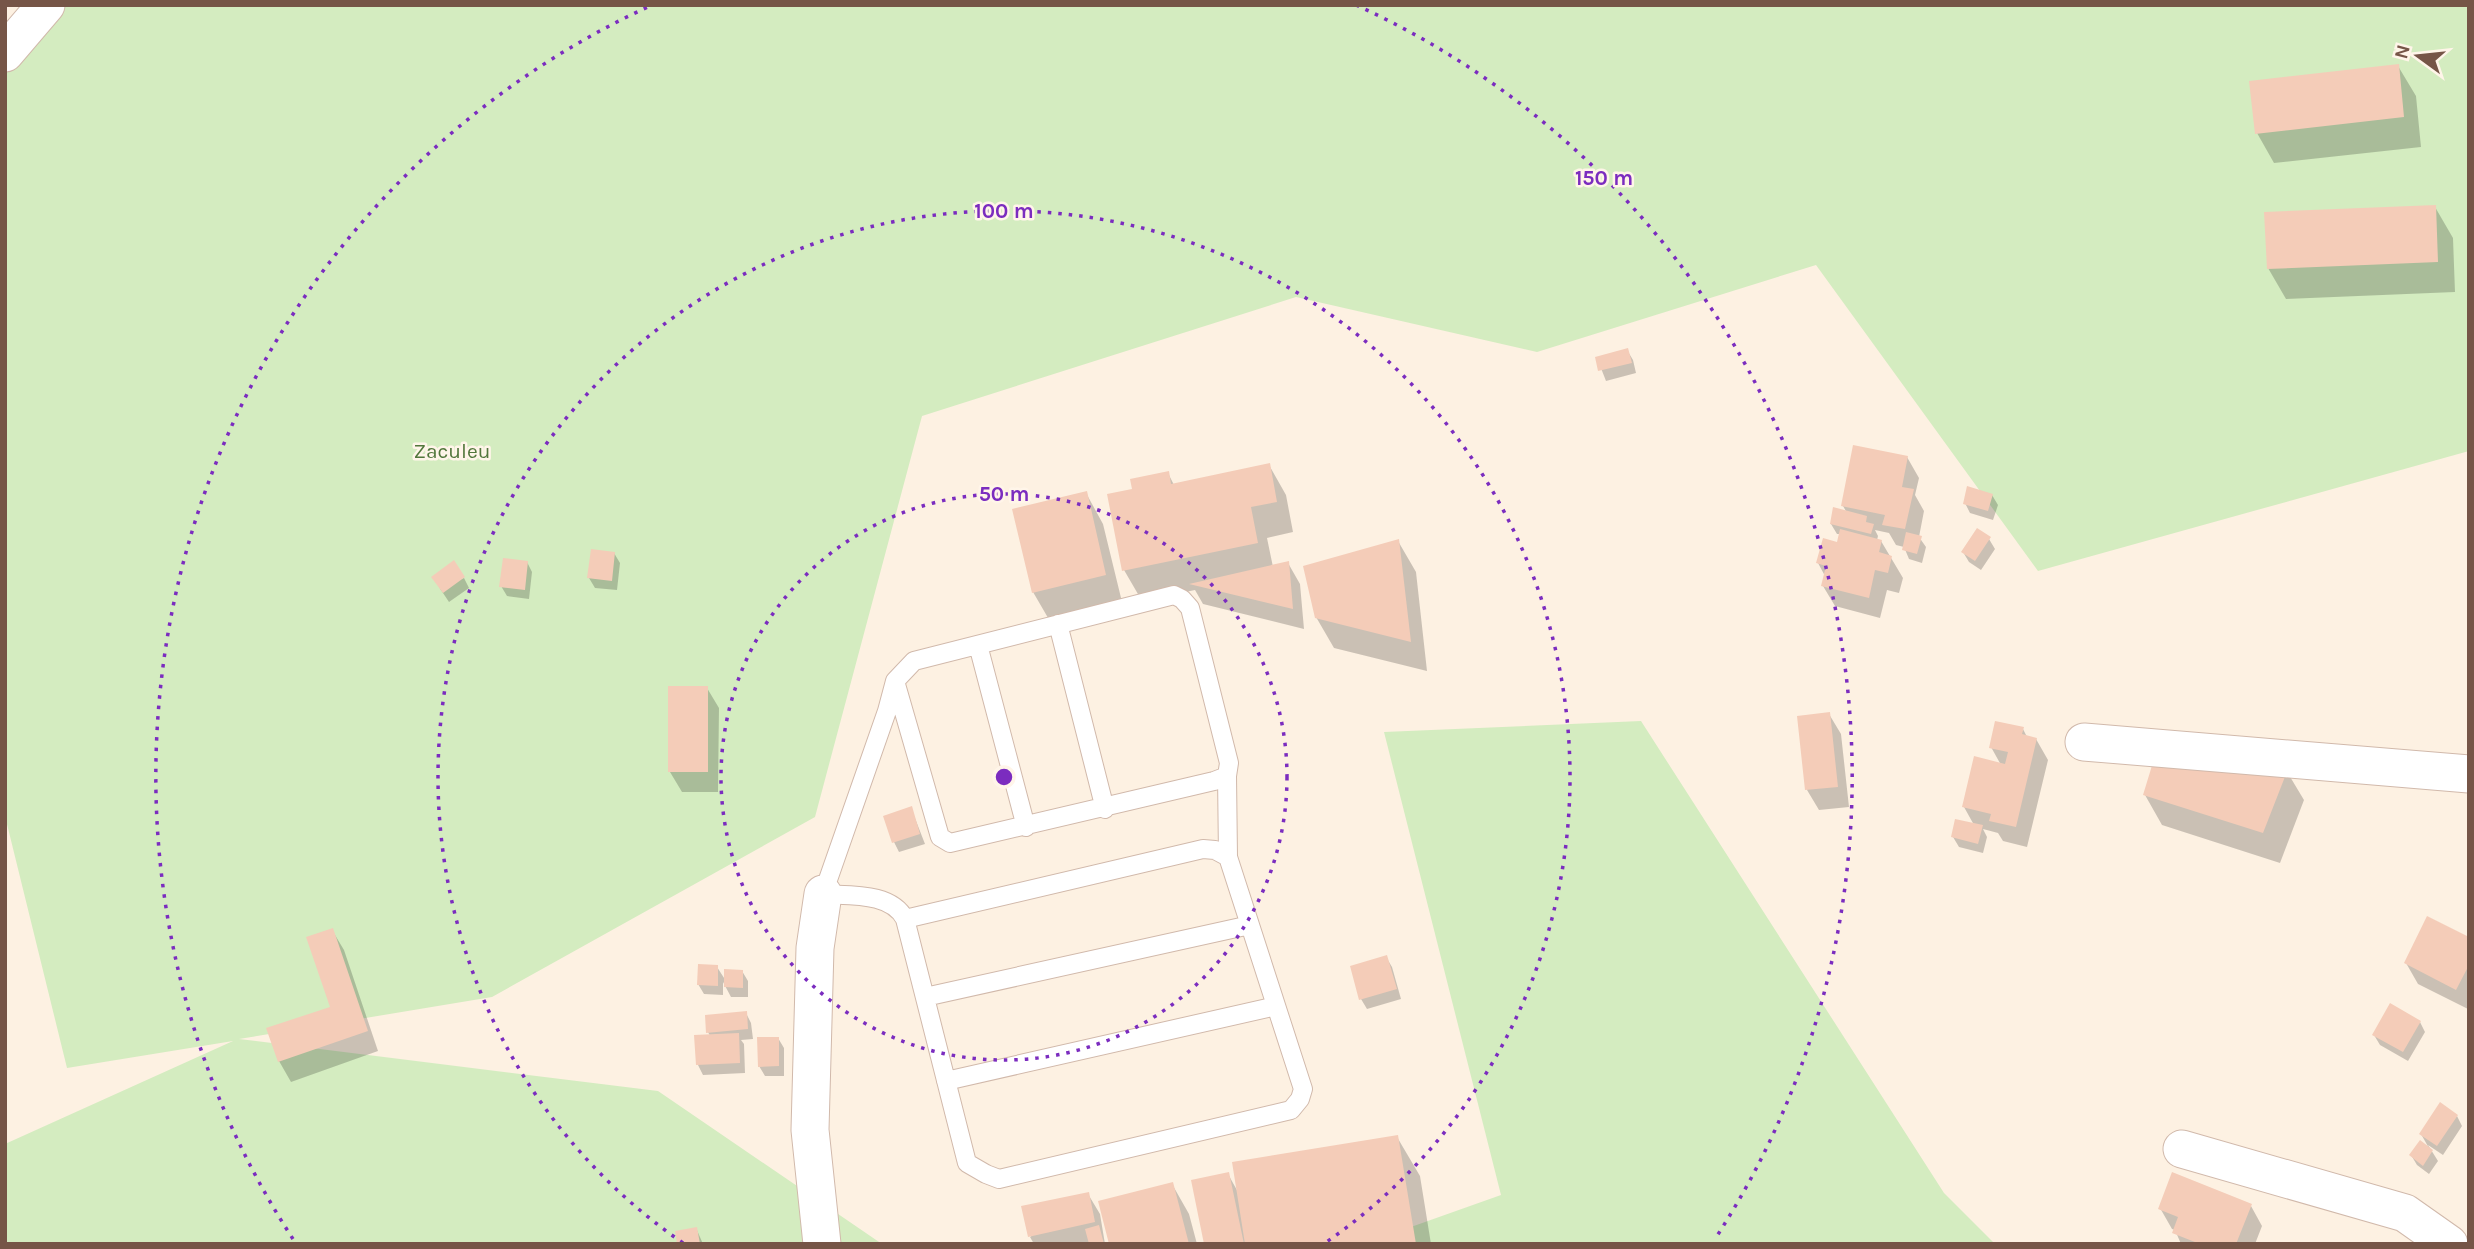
<svg xmlns="http://www.w3.org/2000/svg" width="2474" height="1249" font-family="Karla,sans-serif">
  <style>
    .green { fill: #d4ecc0 }
    .shadow { fill: #0003 }
    .building { fill: #f4ccb8 }
    .lines { fill: none; stroke-linecap: round; stroke-linejoin: round }
    .service-casing { stroke: #d1b9ab; stroke-width: 20 }
    .minor-casing { stroke: #d1b9ab; stroke-width: 39 }
    .service { stroke: #fff; stroke-width: 18 }
    .minor { stroke: #fff; stroke-width: 37 }
    .ring { fill: none; stroke: #7b2cbf; stroke-width: 3.5; stroke-dasharray: 3.5 7 }
    .labels { text-anchor: middle; stroke-width: 5; stroke-linejoin: round; paint-order: stroke }
    .park-label { font-size: 21px; fill: #52773c; stroke: #fff5e9 }
    .centre { fill: #7b2cbf; stroke: #fff5e9; stroke-width: 3.5 }
    .ring-label { font-size: 21px; text-anchor: middle; font-weight: bold; fill: #7b2cbf; stroke: #fff5e9; stroke-width: 5; stroke-linejoin: round; paint-order: stroke }
  </style>
  <rect width="100%" height="100%" fill="#fdf1e2"/>
  <path class="green" d="M46 5H2469V451L2038 571 1816 265 1537 352 1296 297 922 416 815 817 492 997 239 1039 658 1091 882 1244H5V1144L233 1041 67 1068 5 816V53Z
    M1641 721 1944 1193 1995 1244H1363L1501 1195 1384 732Z"/>
  <path class="shadow" d="M2398 66 2416 96 2421 147 2274 163 2257 133Z
    M2435 207 2453 238 2455 292 2286 299 2268 268Z
    M1627 350 1633 360 1636 373 1606 381 1597 358Z
    M1907 457 1919 478 1915 495 1924 511 1919 537 1926 547 1922 563 1909 559 1904 547 1896 545 1889 533 1875 530 1878 536 1877 540 1881 541 1903 578 1899 593 1887 590 1880 618 1835 606 1823 586 1825 576 1818 563 1838 544 1841 534H1837L1831 524 1847 513 1843 506Z
    M1269 465 1286 495 1293 532 1267 538 1273 567 1288 563 1300 584 1304 629 1203 604 1195 590 1142 601 1124 570 1134 490 1168 473 1174 485Z
    M1086 493 1103 524 1123 606 1051 623 1033 592Z
    M1992 495 1998 505 1993 520 1970 513 1965 503Z
    M1989 539 1995 549 1981 570 1969 562 1963 552Z
    M1398 541 1416 572 1427 671 1334 648 1316 617Z
    M614 553 620 563 617 590 595 588 589 578Z
    M527 562 532 572 529 599 507 596 501 586Z
    M464 578 469 588 449 602 439 587Z
    M707 688 719 708 718 792H682L670 772Z
    M1829 714 1841 734 1849 807 1819 810 1807 790Z
    M2023 729 2027 737 2036 739 2048 760 2027 847 2003 841 1998 833 1983 829 1987 837 1983 853 1959 847 1953 837 1974 825 1964 807 2001 765 1991 747Z
    M2286 770 2304 800 2280 863 2162 825 2145 795Z
    M911 808 925 844 899 852 894 842Z
    M332 930 344 950 378 1051 291 1082 279 1061 332 1008Z
    M2469 939V1008L2468 1009 2418 984 2406 963Z
    M1386 957 1392 967 1401 999 1367 1009 1361 999Z
    M717 967 726 981 742 971 748 981V997H731L723 982V995L704 994 698 984Z
    M746 1013 751 1023 753 1039 741 1040 744 1044 745 1073 703 1075 698 1065 710 1036 708 1032Z
    M2420 1022 2425 1032 2408 1061 2380 1045 2374 1035Z
    M778 1038 784 1048V1076H765L759 1066Z
    M2457 1116 2462 1126 2443 1155 2428 1145 2438 1161 2429 1174 2417 1165 2411 1155 2430 1150 2421 1134Z
    M1397 1137 1420 1176 1431 1244H1206L1228 1174 1238 1192Z
    M1172 1184 1189 1214 1197 1244H1111Z
    M1088 1194 1100 1214 1105 1244H1034L1030 1237Z
    M2251 1206 2262 1226 2255 1244H2181L2175 1230 2172 1229 2160 1208Z
    M696 1228 703 1244H679Z"/>
  <path class="building" d="M2399 64 2404 117 2255 134 2249 81Z
    M2436 205 2438 262 2267 269 2264 212Z
    M1628 348 1632 363 1598 371 1595 357Z
    M1853 445 1908 456 1902 487 1914 489 1905 529 1882 525 1885 515 1841 506Z
    M1270 463 1277 502 1251 507 1258 543 1122 571 1107 494 1132 489 1130 479 1169 471 1171 484Z
    M1967 486 1993 494 1988 511 1963 504Z
    M1087 491 1106 575 1032 593 1012 509Z
    M1833 507 1867 516 1866 522 1874 524 1871 534 1830 524Z
    M1977 528 1991 537 1975 561 1961 552Z
    M1840 529 1882 540 1879 552 1892 556 1888 573 1875 570 1869 598 1821 586 1826 566 1816 563 1823 538 1837 542Z
    M1906 532 1922 536 1917 554 1902 550Z
    M1399 539 1411 642 1315 618 1303 566Z
    M591 549 615 552 612 581 587 578Z
    M503 558 528 561 525 590 499 587Z
    M454 560 465 577 443 593 431 577Z
    M1289 561 1293 609 1189 584Z
    M668 686H708V772H668Z
    M1830 712 1838 787 1805 790 1797 716Z
    M1995 721 2024 727 2022 734 2037 738 2016 827 1989 821 1991 814 1962 807 1974 756 2005 764 2008 752 1989 748Z
    M2154 759 2288 769 2263 833 2143 795Z
    M912 806 920 834 892 843 883 816Z
    M1955 819 1983 825 1978 844 1951 837Z
    M2427 916 2469 937V965L2456 990 2404 963Z
    M333 928 368 1031 278 1062 266 1028 330 1007 306 937Z
    M1387 955 1397 989 1359 1000 1350 966Z
    M698 964 718 965V986L697 985Z
    M724 969 743 970V988L724 987Z
    M2390 1003 2421 1021 2403 1052 2372 1035Z
    M747 1011 748 1029 706 1033 705 1015Z
    M739 1033 740 1063 696 1065 694 1035Z
    M757 1037H779V1066L758 1067Z
    M2440 1102 2458 1115 2437 1146 2419 1134Z
    M1398 1135 1416 1244H1245L1232 1162Z
    M2420 1140 2433 1150 2423 1166 2409 1155Z
    M1229 1172 1244 1244H1204L1191 1180Z
    M2172 1172 2252 1204 2236 1244H2200L2172 1233 2178 1217 2158 1209Z
    M1173 1182 1189 1244H1109L1098 1201Z
    M1089 1192 1095 1222 1028 1237 1021 1206Z
    M1099 1225 1104 1244H1089L1085 1229Z
    M697 1227 700 1244H677L675 1231Z"/>
  <g class="lines">
    <g class="service-casing">
      <path id="service" d="M1058 624 1105 809
        M978 645 1026 827
        M895 681 940 837 950 843 1214 781 1227 776 1229 763 1190 608 1182 599 1174 595 914 661 895 681 887 711 823 894C850 896 891 892 905 919L967 1163 986 1174 999 1179 1291 1110 1300 1099 1303 1089 1228 857 1215 850 1203 849 905 919
        M1227 776 1228 857
        M925 997 1250 925
        M946 1081 1276 1006"/>
    </g>
    <g class="minor-casing">
      <path id="minor" d="M5 53 46 5
        M2084 742 2469 774
        M2182 1149 2405 1213 2449 1244
        M822 1244 810 1130 815 948 823 894"/>
    </g>
    <use href="#service" class="service"/>
    <use href="#minor" class="minor"/>
  </g>
  <g class="ring">
    <circle cx="1004" cy="777" r="283"/>
    <path d="M683 1243A566 566 0 1 1 1325 1243"/>
    <path d="M293 1239A848 848 0 0 1 652 5M1356 5A848 848 0 0 1 1715 1239"/>
  </g>
  <g class="labels">
    <g class="park-label">
      <text x="452" y="458">Zaculeu</text>
    </g>
  </g>
  <circle cx="1004" cy="777" r="10" class="centre"/>
  <g class="ring-label">
    <text x="1604" y="185">150 m</text>
    <text x="1004" y="218">100 m</text>
    <text x="1004" y="501">50 m</text>
  </g>
  <rect width="2474" height="1249" fill="none" stroke="#765547" stroke-width="14"/>
  <g transform="translate(2418 56) rotate(285)" stroke="#fff5e9" stroke-width="5" paint-order="stroke">
  <path d="M0-5L12 26L0 18L-12 26Z" fill="#765547"/>
  <text y="-10" font-size="19" font-weight="bold" text-anchor="middle" fill="#765547">N</text>
  </g>
</svg>
